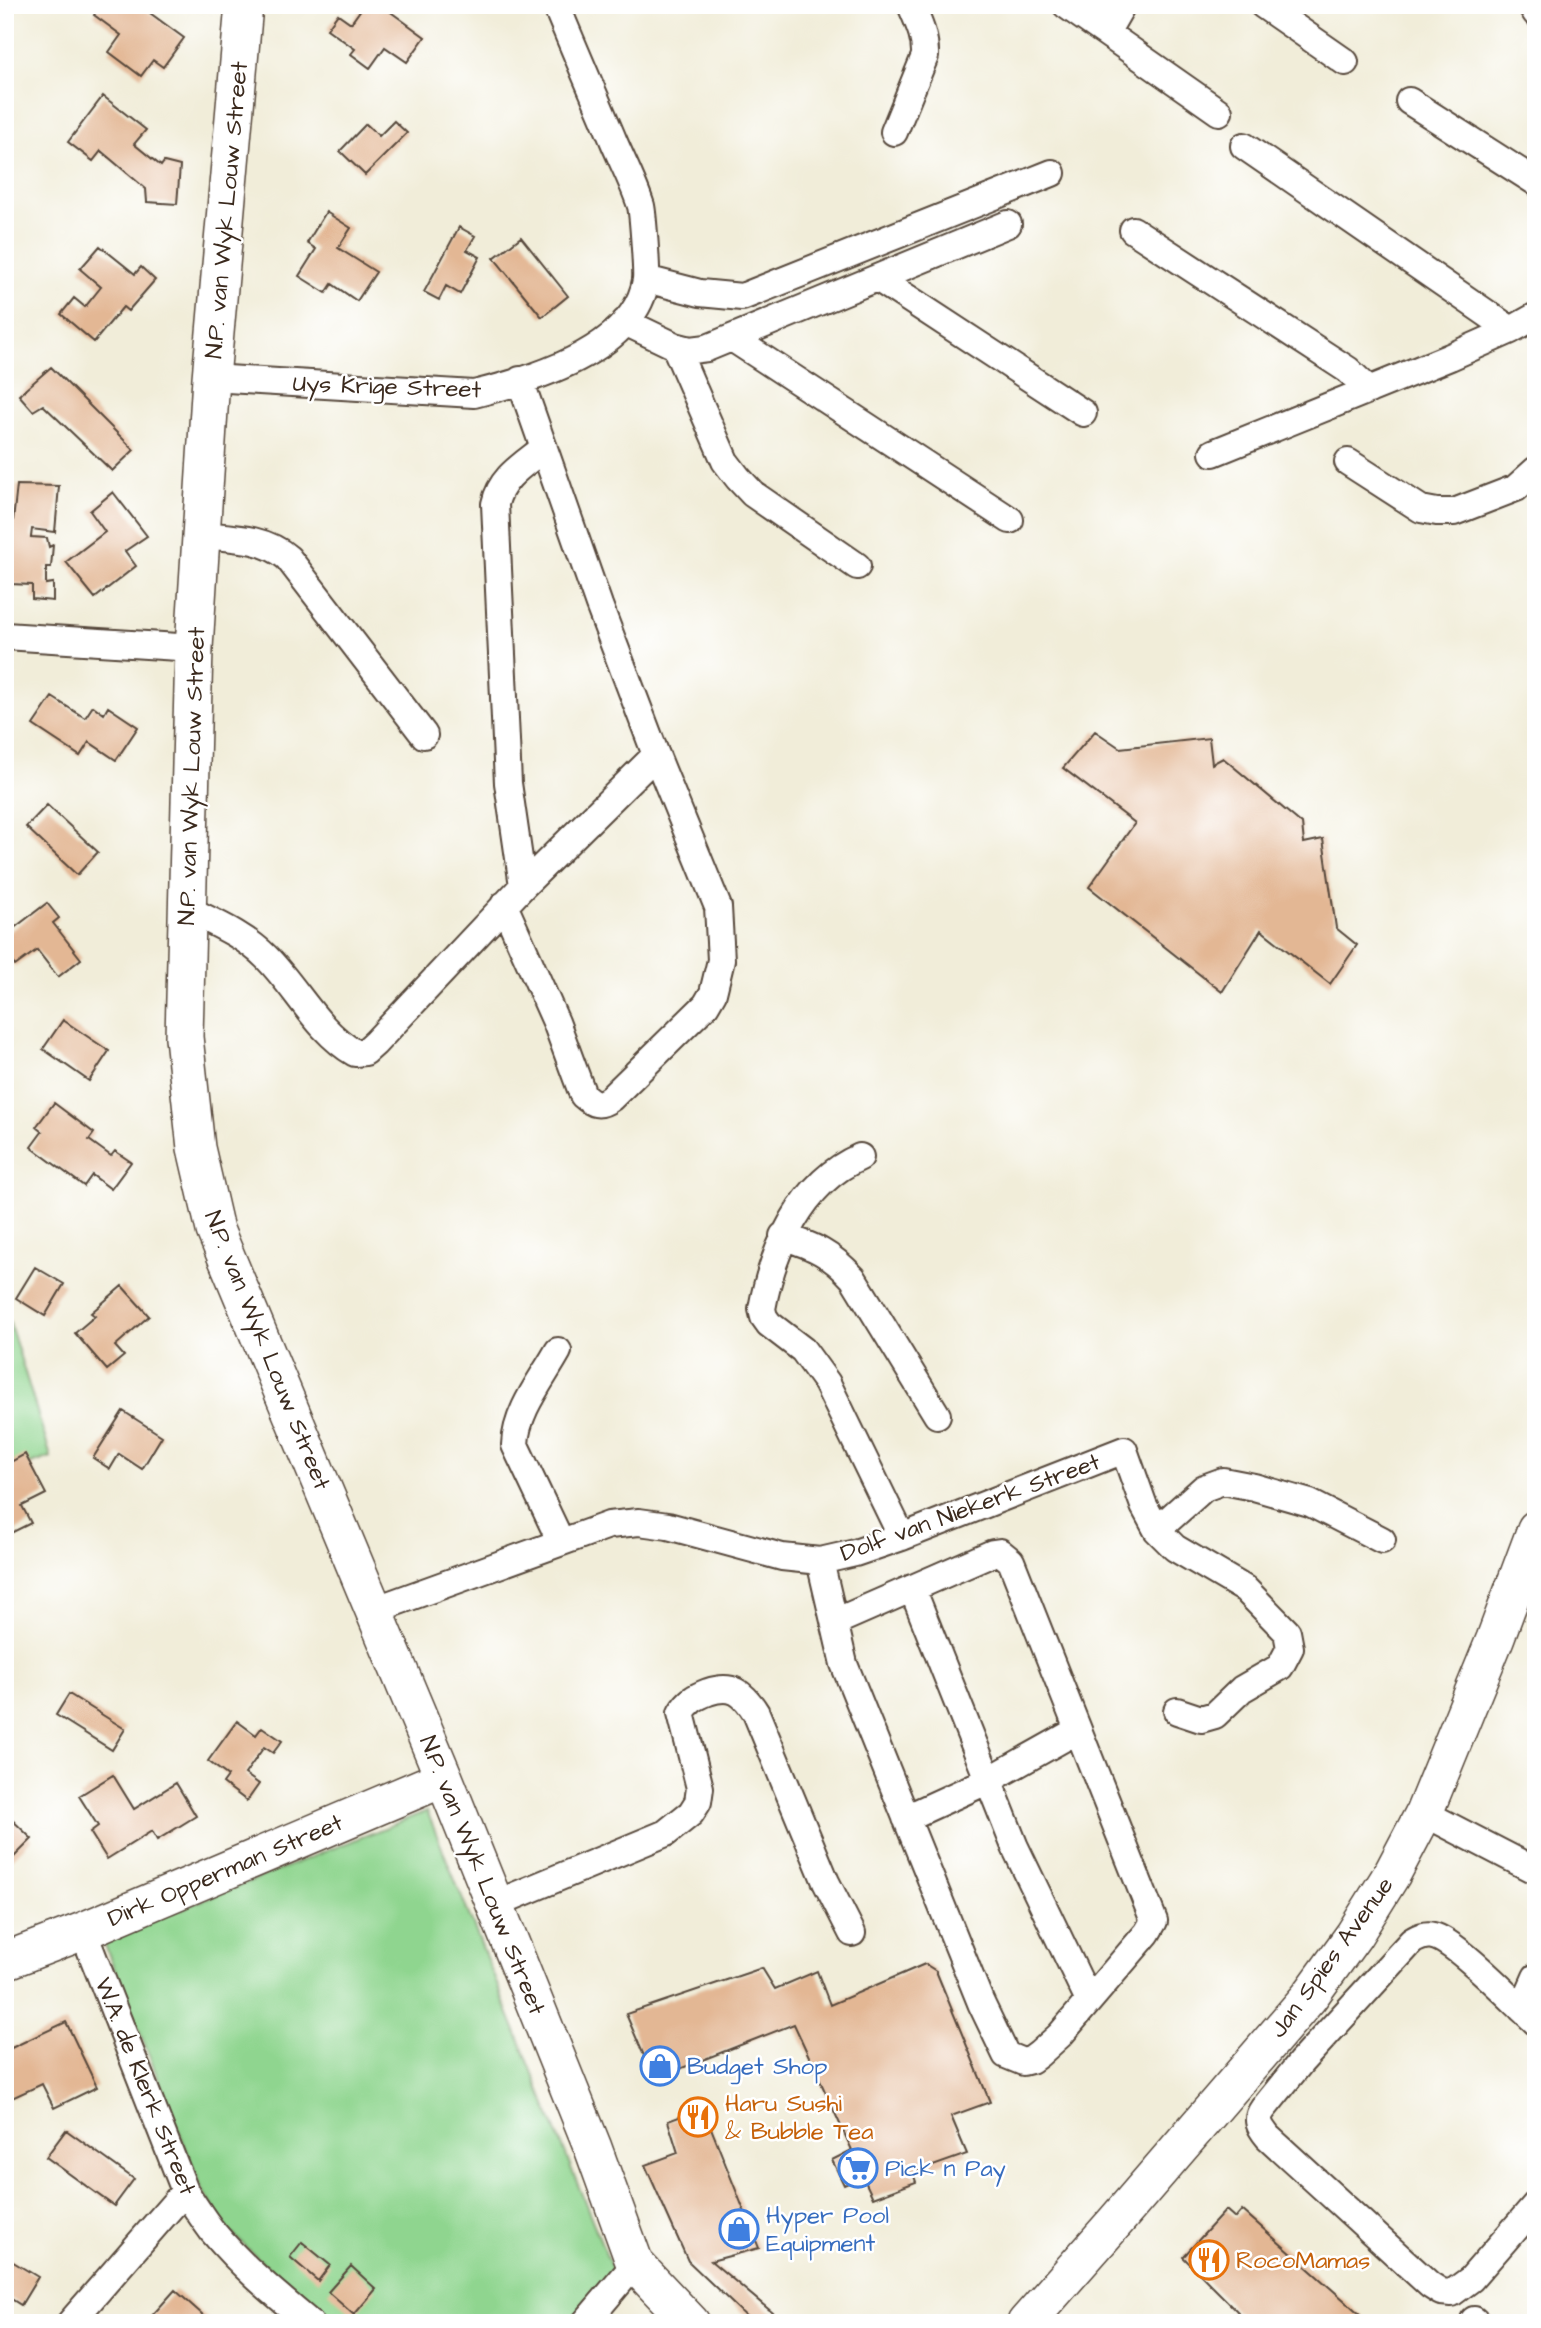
<svg xmlns="http://www.w3.org/2000/svg" width="1541" height="2328" font-family="'Architects Daughter',sans-serif">
  <style>
    .green { fill: #8fd58f; stroke: #658056; stroke-width: 2 }
    .building { fill: #e3b794 }
    .lines { fill: none; stroke-linecap: round; stroke-linejoin: round }
    .street-casing { stroke: #56473a; stroke-width: 30 }
    .secondary-casing { stroke: #56473a; stroke-width: 40 }
    .street { stroke: #fff; stroke-width: 26 }
    .secondary { stroke: #fff; stroke-width: 37 }
    .labels { text-anchor: middle; stroke-width: 5; stroke-linejoin: round; paint-order: stroke }
    .street-label { font-size: 24px; fill: #3b2a1e; stroke: #fff }
    .shop-label { font-size: 24px; fill: #366cbe; stroke: #fff; text-anchor: start }
    .food-label { font-size: 24px; fill: #c56008; stroke: #fff; text-anchor: start }
  </style>
  <rect width="100%" height="100%" fill="#fff"/>
  <filter id="ink" filterUnits="userSpaceOnUse"><feTurbulence type="fractalNoise" baseFrequency=".0143" numOctaves="2"/><feDisplacementMap in="SourceGraphic" scale="14" xChannelSelector="R" yChannelSelector="G"/><feConvolveMatrix kernelMatrix="1 2 1 2 8 2 1 2 1" color-interpolation-filters="sRGB"/></filter>
  <filter id="wash" filterUnits="userSpaceOnUse"><feTurbulence type="fractalNoise" baseFrequency=".00686" numOctaves="4" result="noise"/><feDisplacementMap in="SourceGraphic" scale="28" xChannelSelector="R" yChannelSelector="G"/><feGaussianBlur stdDeviation="1.57" result="paint"/><feColorMatrix in="noise" values="0 0 0 0 0 0 0 0 0 0 0 0 0 0 0 0 0 1.4 0 .05"/><feComposite in="paint" operator="in"/></filter>
  <g filter="url(#wash)">
    <rect width="100%" height="100%" fill="#f1edd9"/>
    <path class="green" d="M5 1308 51 1457 5 1473Z
      M427 1811 614 2274 570 2323H335L261 2261 228 2230 203 2191 103 1940Z"/>
    <g id="blocks">
      <path class="building" d="M101 5H139L184 38 163 67 153 60 141 76 109 52 121 35 94 15Z
        M364 5H381L425 37 407 62 385 47 370 68 351 54 355 49 327 29 338 14 351 23Z
        M103 96 146 130 134 144 161 166 164 162 180 166 177 204 147 202 146 189 101 151 93 161 68 142Z
        M394 121 407 133 365 175 340 151 366 124 379 136Z
        M326 212 351 228 338 248 376 272 357 301 332 284 326 293 299 276 316 249 307 243Z
        M459 227 475 236 467 250 480 257 460 294 446 286 439 300 424 292Z
        M521 237 568 296 542 317 494 258Z
        M100 246 135 274 141 267 155 280 128 311 123 307 94 342 61 314 74 298 85 307 101 287 80 269Z
        M51 367 134 450 112 471 43 405 33 411 19 395Z
        M17 485 59 486 55 532 32 529 31 537 47 538 49 547 53 545 51 567H46V584L53 583V601L32 599V585L11 584 12 530Z
        M113 492 147 536 125 551 136 566 95 598 66 562 105 532 90 511Z
        M52 697 85 718 93 706 104 714 108 707 138 727 116 760 89 742 80 756 33 725Z
        M1095 731 1120 748 1209 738 1212 764 1223 758 1302 824 1304 843 1323 839 1336 928 1357 945 1330 984 1261 930 1222 992 1089 887 1135 823 1063 768Z
        M47 805 98 852 77 875 26 827Z
        M47 903 59 918 53 923 81 959 58 977 37 950 15 966 5 954V935Z
        M63 1020 109 1051 89 1081 43 1049Z
        M54 1103 94 1133 89 1140 111 1156 115 1151 131 1162 111 1189 92 1175 84 1186 31 1147 42 1132 36 1127Z
        M35 1267 64 1284 45 1316 16 1298Z
        M122 1286 149 1316 115 1346 124 1356 107 1370 75 1333 95 1316 91 1313Z
        M123 1411 162 1436 142 1469 119 1454 110 1469 93 1458Z
        M25 1454 46 1494 22 1506 31 1523 5 1536V1504L12 1500 5 1486V1465Z
        M69 1694 125 1729 112 1750 56 1715Z
        M237 1721 256 1735 262 1727 282 1741 273 1753 264 1747 245 1774 259 1784 247 1801 223 1783 228 1776 208 1761Z
        M113 1775 134 1809 176 1783 196 1816 157 1840 152 1831 107 1859 90 1832 98 1826 79 1796Z
        M5 1813 32 1839 10 1861 5 1856Z
        M925 1964 936 1971 990 2102 951 2116 967 2154 913 2173 916 2182 873 2198 863 2177 844 2185 832 2160 852 2150 794 2024 654 2079 626 2014 762 1968 775 1989 817 1971 830 2005Z
        M66 2022 97 2087 54 2108 42 2084 12 2098 5 2084V2051Z
        M703 2108 759 2248 711 2261 785 2323H753L688 2261 645 2165 678 2153 668 2121Z
        M66 2130 134 2179 114 2206 46 2157Z
        M1226 2210 1235 2218 1242 2210 1370 2323H1249L1183 2257Z
        M302 2242 330 2265 318 2281 290 2257Z
        M5 2257 38 2277 21 2305 5 2295Z
        M351 2266 376 2289 354 2315 328 2292Z
        M175 2290 212 2323H150L148 2320Z"/>
    </g>
  </g>
  <g filter="url(#ink)">
    <use href="#blocks" fill-opacity="0" stroke="#56473a" stroke-width="2"/>
    <g class="lines">
      <g class="street-casing">
        <path id="street" d="M1066 5 1219 112
          M1263 5 1345 62
          M1531 5 1536 13
          M1107 31 1122 5
          M1409 101 1536 182
          M894 132 925 56C926 37 918 22 911 5
          M1244 146 1511 330
          M1133 230 1348 370 1369 390
          M877 278 1083 413
          M646 279 700 293 742 297 1052 173
          M625 322 675 346 691 350 707 348 1008 224
          M732 338 1010 520
          M675 346 725 461 738 478 753 494 857 566
          M211 378 474 394C532 380 635 350 646 280 647 271 643 215 641 206 634 184 623 163 614 142 595 97 575 51 556 5
          M1213 453 1450 357 1511 330 1536 316
          M1348 462 1421 509 1437 512H1454L1516 488 1536 470
          M201 535C231 538 264 537 288 558L424 735
          M5 636 194 648
          M523 886 508 783 495 504C501 477 523 465 544 448
          M504 905 556 1022 583 1095C593 1104 599 1107 611 1098L706 1005 713 993 721 960 718 907 656 755 599 605 520 380
          M187 909C215 923 244 935 266 957 297 988 317 1031 355 1053L365 1052 375 1043 523 886 656 755
          M860 1157C801 1183 773 1249 762 1309L764 1317 769 1324 803 1350 827 1383 902 1537
          M783 1236C815 1247 830 1253 853 1278L937 1415
          M558 1351C542 1380 516 1411 515 1445L561 1542
          M1157 1530 1204 1488 1223 1481 1254 1487 1310 1503 1382 1540
          M820 1561 844 1664 981 2003 1006 2055 1023 2062 1031 2060 1039 2054 1060 2035 1147 1933 1154 1921 1011 1561 1000 1552 993 1553 835 1622
          M912 1588 1015 1847 1089 2001
          M374 1610 609 1525 639 1522 668 1526 782 1557 820 1561 855 1553 902 1537 1124 1450 1144 1506 1157 1530 1175 1548 1245 1589 1287 1632 1290 1648 1280 1667 1242 1689 1215 1715 1201 1719 1177 1711
          M1424 1813 1536 1871
          M906 1818 989 1780 1078 1730
          M495 1904 666 1833 691 1813 698 1802 700 1788 681 1713C688 1701 695 1697 708 1692 732 1684 743 1692 756 1713L826 1882 852 1933
          M83 1931 185 2191C194 2205 203 2219 213 2232 242 2267 275 2294 310 2323
          M1522 2009 1536 1977
          M1536 2022C1516 2004 1455 1940 1433 1936 1425 1934 1419 1937 1412 1941L1301 2062 1263 2109C1255 2120 1260 2127 1268 2137L1430 2285 1441 2292 1452 2293 1471 2279 1536 2204
          M1474 2320 1477 2323
          M70 2323 185 2191
          M585 2323 635 2264"/>
      </g>
      <g class="secondary-casing">
        <path id="secondary" d="M244 5 211 378 194 648 184 1037 196 1148 215 1230 444 1778 593 2148 635 2264 691 2323
          M5 1961 83 1931 444 1778
          M1026 2323 1116 2221 1309 1997 1354 1935 1392 1874 1424 1813 1495 1639 1536 1529"/>
      </g>
      <use href="#street" class="street"/>
      <use href="#secondary" class="secondary"/>
    </g>
  </g>
  <defs>
    <g id="shop-ring" transform="scale(2.0125)"><circle r="9.5" fill="#fff" stroke="#3f7fe0" stroke-width="1.5"/><path d="M-5-2.5h2.3a2.7 3.5 0 0 1 5.4 0H5L5.5 6h-11ZM-1.5-2.5h3a1.5 2.3 0 0 0-3 0Z" fill="#3f7fe0"/></g>
    <g id="restaurant-ring" transform="scale(2.0125)"><circle r="9.5" fill="#fff" stroke="#e8710a" stroke-width="1.5"/><path d="M-5-6h1v4h1v-4h1v4h1v-4h1v5L-1.5 .5V6h-2V.5L-5-1ZM5-6V6H3V1.5H1.5Q1.5-4 5-6Z" fill="#e8710a"/></g>
    <g id="supermarket-ring" transform="scale(2.0125)"><circle r="9.5" fill="#fff" stroke="#3f7fe0" stroke-width="1.5"/><path d="M-6-5.5h2.5l.6 2H6L4.5 2H-2.5L-4.4-4H-6ZM-1.5 3.2a1.3 1.3 0 1 0 .1 0ZM3 3.2a1.3 1.3 0 1 0 .1 0Z" fill="#3f7fe0"/></g>
  </defs>
  <g fill-rule="evenodd">
    <use href="#shop-ring" x="660" y="2066"/>
    <use href="#restaurant-ring" x="698" y="2117"/>
    <use href="#supermarket-ring" x="858" y="2168"/>
    <use href="#shop-ring" x="739" y="2229"/>
    <use href="#restaurant-ring" x="1209" y="2260"/>
  </g>
  <g class="labels">
    <g class="street-label">
      <text transform="translate(226 210) rotate(-85)" y="8">N.P. van Wyk Louw Street</text>
      <text transform="translate(387 386) rotate(2)" y="8">Uys Krige Street</text>
      <text transform="translate(191 776) rotate(-88)" y="8">N.P. van Wyk Louw Street</text>
      <text transform="translate(268 1350) rotate(68)" y="8">N.P. van Wyk Louw Street</text>
      <text transform="translate(970 1507) rotate(-20)" y="8">Dolf van Niekerk Street</text>
      <text transform="translate(225 1870) rotate(-23)" y="8">Dirk Opperman Street</text>
      <text transform="translate(483 1875) rotate(68)" y="8">N.P. van Wyk Louw Street</text>
      <text transform="translate(1331 1957) rotate(-54)" y="8">Jan Spies Avenue</text>
      <text transform="translate(146 2086) rotate(68)" y="8">W.A. de Klerk Street</text>
    </g>
    <g class="shop-label">
      <text x="687" y="2074">Budget Shop</text>
      <text x="885" y="2176">Pick n Pay</text>
      <text x="766" y="2223">Hyper Pool<tspan x="766" dy="28">Equipment</tspan></text>
    </g>
    <g class="food-label">
      <text x="725" y="2111">Haru Sushi<tspan x="725" dy="28">&amp; Bubble Tea</tspan></text>
      <text x="1236" y="2268">RocoMamas</text>
    </g>
  </g>
  <rect width="1541" height="2328" fill="none" stroke="#fff" stroke-width="28"/>
</svg>
